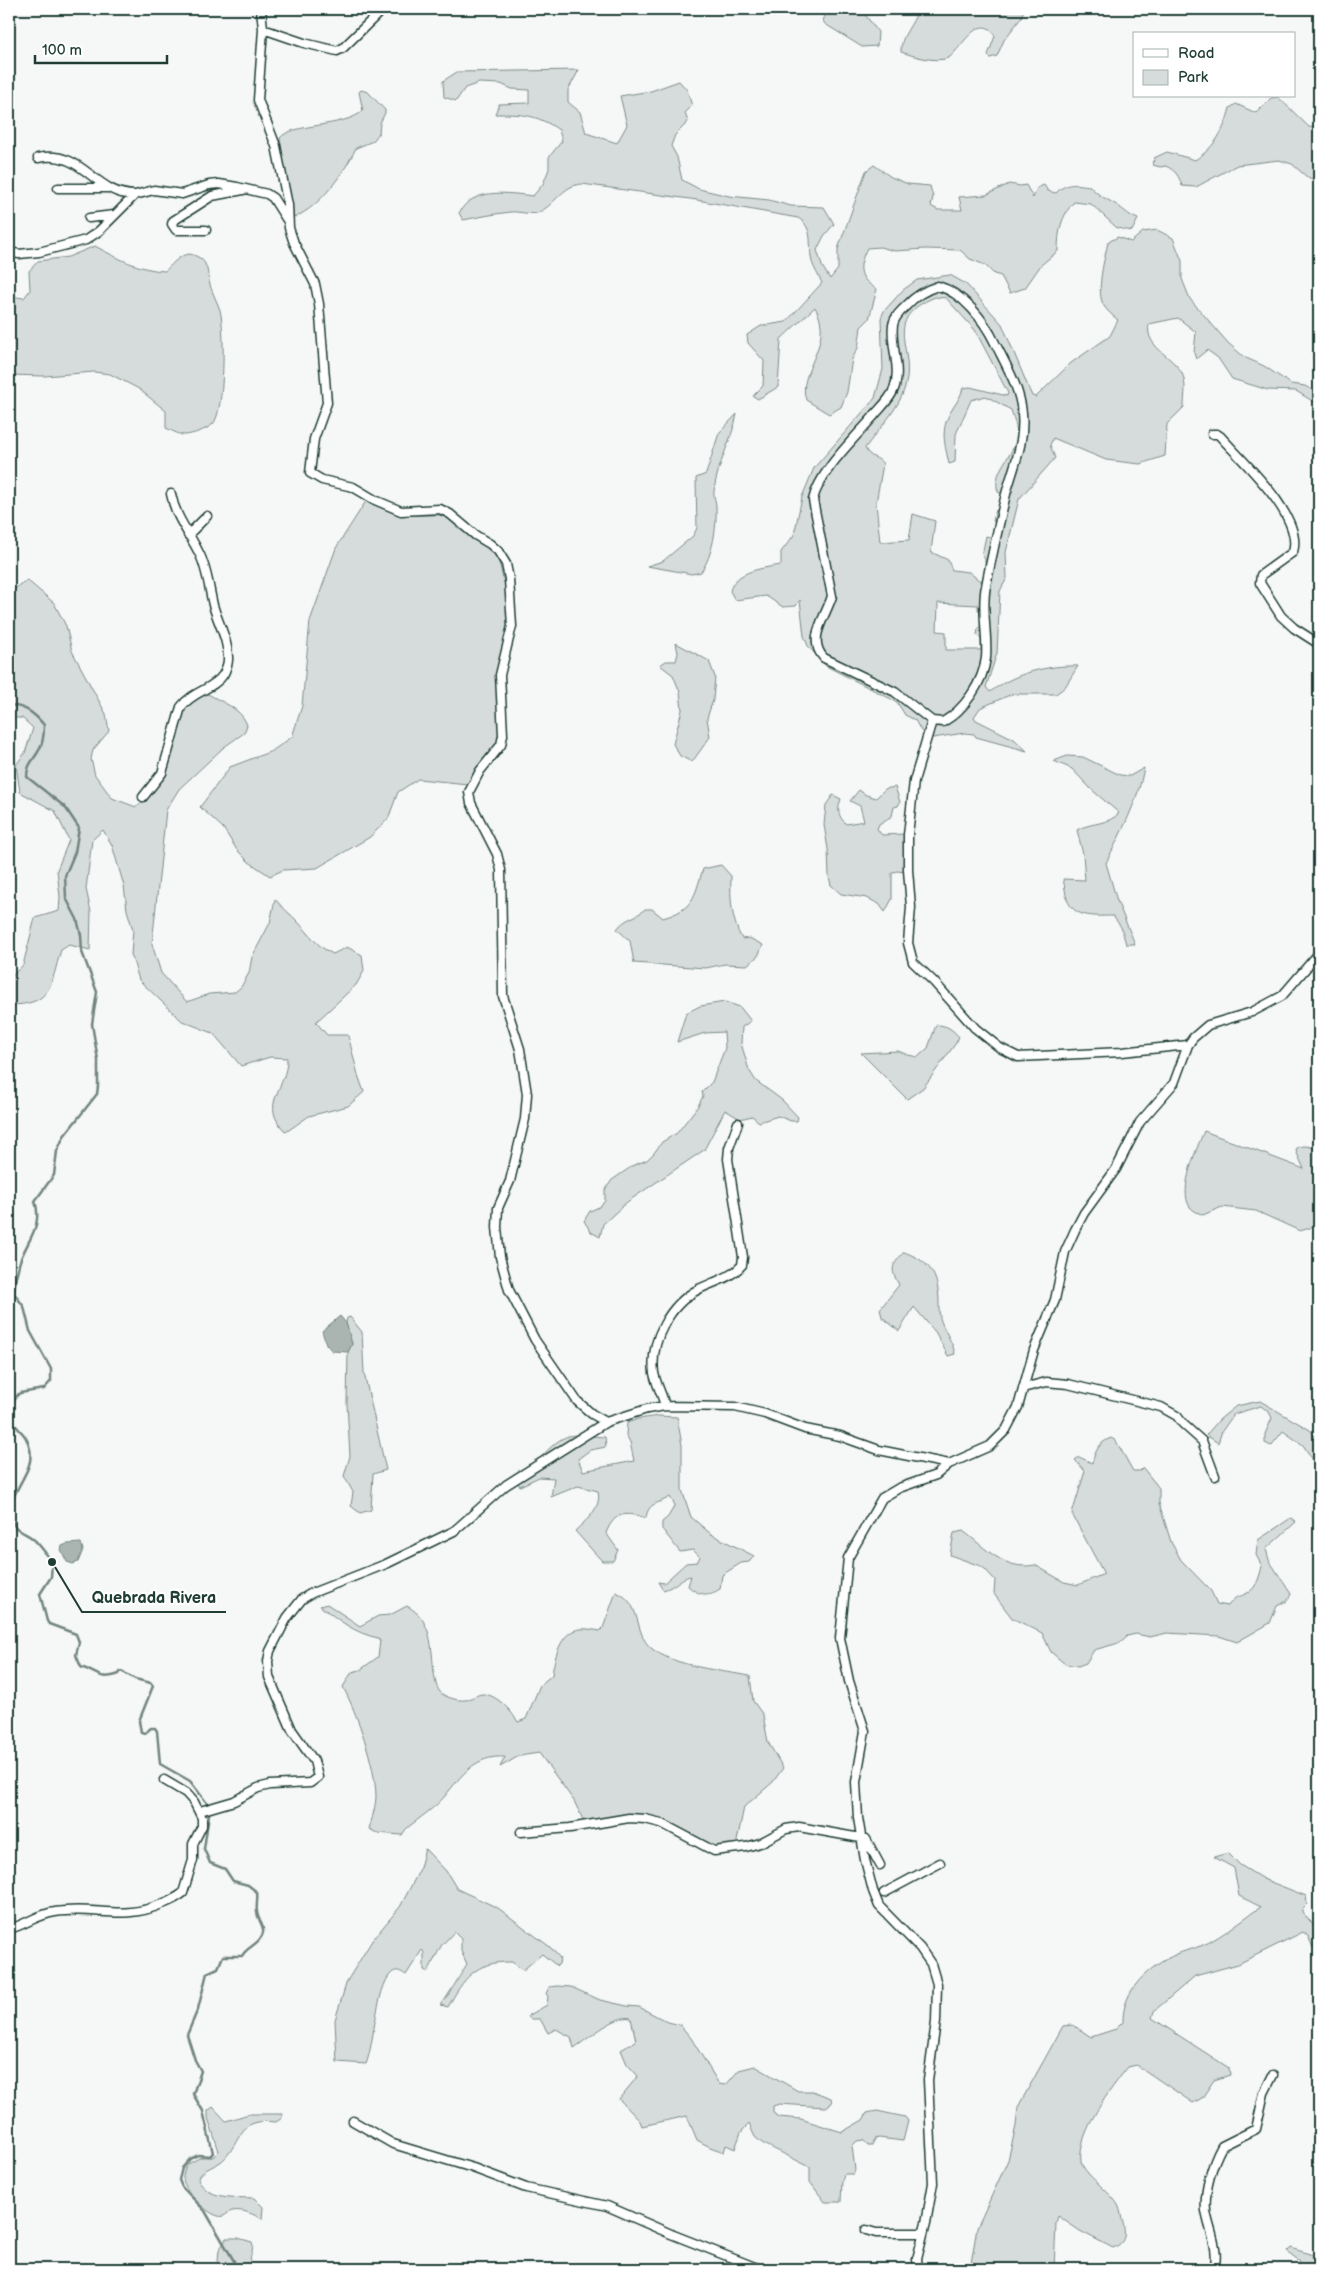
<svg xmlns="http://www.w3.org/2000/svg" width="1328" height="2278" font-family="'Balsamiq Sans',sans-serif">
  <style>
    .green { fill: #d6dcdb; stroke: #7a8c88; fill-rule: evenodd }
    .water { fill: #aab5b1; stroke: #72857f }
    .lines { fill: none; stroke-linecap: round; stroke-linejoin: round }
    .stream { stroke: #72857f; stroke-width: 2.5 }
    .minor-casing { stroke: #1f3d34; stroke-width: 11 }
    .minor { stroke: #fff; stroke-width: 8 }
    .leader { fill: none; stroke: #1f3d34; stroke-width: 2 }
    .callout-dot { fill: #1f3d34; stroke: #fff; stroke-width: 2 }
    .callout-label { font-size: 16px; text-anchor: middle; font-weight: bold; fill: #1f3d34; stroke: #fff; stroke-width: 4; stroke-linejoin: round; paint-order: stroke }
  </style>
  <rect width="100%" height="100%" fill="#f6f7f7"/>
  <filter id="ink" filterUnits="userSpaceOnUse"><feTurbulence type="fractalNoise" baseFrequency=".02" numOctaves="2"/><feDisplacementMap in="SourceGraphic" scale="10" xChannelSelector="R" yChannelSelector="G"/><feConvolveMatrix kernelMatrix="1 2 1 2 8 2 1 2 1" color-interpolation-filters="sRGB"/></filter>
  <g filter="url(#ink)">
    <path class="green" d="M823 9H861L878 32 877 46 862 47 825 24 823 21 825 15Z
      M918 9H1024L1021 18 1004 40 997 56 990 58 988 55 995 36C980 8 958 54 948 58 936 63 913 56 901 52 900 35 914 25 918 9Z
      M579 70 568 90V102L580 112 586 133 617 143 627 125 620 96 651 91 679 81 687 90 692 106 685 113 688 122 675 135 671 146 677 157 682 180 699 189 729 196 769 200 791 206 824 207 834 224 824 236 817 250 822 266 830 279 838 269V249L866 171 874 165 891 177 908 184 930 186 933 197 931 206 938 210H962L959 197 986 195 1009 184 1020 186 1026 185 1033 198 1037 188 1044 185 1048 191 1056 193C1067 182 1075 184 1090 186 1097 195 1105 198 1115 204 1125 210 1127 215 1138 219L1132 231 1117 228 1091 204 1074 202C1061 216 1058 232 1058 251L1041 265 1025 288 1010 293 1001 276 994 274 985 265 970 259 960 250 925 249 895 251 880 247 867 248C858 266 857 278 877 289L869 319 861 327 858 348 852 359 847 392 841 407 829 414 806 400C796 371 836 344 815 307L781 339 778 387 758 399 753 396 763 386 764 361 748 343 747 335 761 326 786 322 822 283C819 276 814 269 812 262 808 246 815 228 798 218L697 200 582 184C562 185 555 206 537 213 529 215 518 211 510 212 494 214 478 217 463 220L459 213C473 187 508 193 533 196L543 184 549 169V157L562 141 559 130C536 114 522 114 495 114L499 104 529 103V90L512 89 501 84 479 83 465 88 456 101 444 97 443 81 457 72Z
      M361 90 368 92 385 110V113L380 123 379 133 373 141 356 148C344 173 321 206 295 217L291 213 280 138C292 123 343 128 363 111L359 92Z
      M1278 97 1309 127 1316 128 1319 125V181L1307 177 1292 164 1279 160 1237 165 1196 187 1182 186C1179 176 1176 171 1166 166L1160 167 1153 165 1154 158 1167 152 1195 160C1215 147 1224 131 1230 108L1236 104 1256 113 1271 98Z
      M1157 230 1173 238 1182 261V279L1190 299 1228 343 1244 357 1264 366 1291 384 1305 386 1319 394V405L1296 391 1268 390 1232 379 1218 358 1207 350 1196 359 1194 353 1196 332 1178 318 1149 324C1144 350 1179 357 1184 379 1186 388 1184 399 1184 407L1167 424 1165 456 1140 464 1106 460 1053 438 1050 445 1055 458 1019 499 1006 552 1007 578 1000 591 997 653 986 687 990 692C1015 673 1047 665 1078 666L1065 687 1056 694H1012L980 708 974 717 976 720 1014 739 1027 751 976 737 974 734 964 733 933 738 921 731 915 720 905 715 897 702 826 666 808 646 804 636 800 600 796 606 783 607 766 596 735 600 730 591C735 570 765 568 781 565V552L794 535 802 497 814 468 875 398 883 369 881 318 884 311 903 290 917 280 950 275 966 284 1002 324 1032 396 1036 397 1071 363 1110 336 1118 320C1113 316 1107 311 1104 306 1095 292 1105 257 1108 242L1118 237 1131 242 1143 232ZM935 297 946 298 975 330 1008 393 1007 396 970 387 963 388C960 399 955 404 950 413 940 431 945 445 949 464L955 462 956 434 971 400 986 396 1011 410C1014 419 1019 432 1016 441 1010 459 992 472 998 492L1002 494 999 511 996 510 993 521 997 524 998 539 986 536 982 555 985 559V578L980 581 969 572 952 570 948 560 931 552 935 521 913 514 909 540 880 542 876 503 883 464C878 456 870 459 865 448 878 430 899 409 905 387 917 349 879 320 935 297ZM938 603 978 605V610L981 611 980 628 978 629 977 635 981 639V650H946V632L937 631Z
      M95 246C117 258 139 270 165 271 173 264 183 249 196 256 208 261 207 271 209 281 211 291 217 301 220 310 225 329 225 411 213 424 208 429 192 435 184 435 179 435 171 430 166 428V411L139 389 110 374 94 372 44 376 9 375V296L24 298 30 290 29 271 38 261 68 257Z
      M737 414C732 440 717 464 714 491 713 496 716 501 716 506 717 527 713 555 701 572L692 574 647 566 663 561 693 536 697 528 696 478 706 474 719 433Z
      M368 498 403 515H439L449 518 479 542 490 548 498 558 506 590 509 624 499 719V740L468 784 418 779 398 792 388 819 370 837 317 868 283 870 270 876 249 862 237 850 223 828 200 807 230 767 272 751 292 737 302 706 310 621 336 548Z
      M27 580 54 603 66 626 72 651 106 714 109 731 93 750 91 759 95 775 112 798 136 807 143 802 160 775 177 718 193 699 208 694C223 703 241 708 247 725L244 733 224 747 179 789 166 810 152 944 161 973 187 1002 209 994 235 992 241 987 249 973 252 957 270 923 275 899C282 908 291 914 298 922 310 934 317 947 333 954L347 947 362 955 364 971 356 985 316 1022 327 1035H348L358 1075 364 1092 348 1106 309 1116 286 1132C257 1104 288 1088 287 1058L270 1057 241 1066 213 1033 182 1021 139 980 131 954 133 930 127 910 124 886 112 845 103 830 92 840 86 889 91 912 90 950 69 945 61 950C50 985 53 1005 9 1005V976H12L23 965 35 918 59 911 60 897 57 870 69 840 55 811 20 792 16 765 25 753 33 728 22 718H9V593Z
      M676 643 709 661 715 677 713 700 707 718 710 737 692 762 680 756 673 744 682 710 680 692 673 675 660 665 666 661H676L678 653Z
      M1067 756 1083 757 1120 775 1130 776 1144 768C1138 802 1121 832 1106 863L1117 901 1135 944H1126L1121 927 1113 916C1096 916 1074 919 1067 899 1065 893 1065 886 1063 879L1085 880 1083 854 1077 830C1091 822 1109 825 1119 813L1092 790 1072 769 1054 761Z
      M895 787 900 802 898 806 894 807 892 816 879 824 877 829 882 835 905 834V872L897 871 892 873V899L885 912 879 904 867 898 841 894 831 885 829 877 828 849 824 825 826 805 833 795 841 799C837 810 838 816 846 824L864 821 860 806 850 801 859 790 866 795 876 798 885 789Z
      M721 865 731 876C730 898 731 919 742 939L749 938 763 945 758 956 747 965 725 964 706 968 634 963 630 941 617 929C626 917 635 919 645 909H652L663 918C694 909 694 897 703 869Z
      M725 1002 740 1007 751 1021 742 1027 741 1043 749 1070 756 1081 782 1100 798 1117 797 1121H791L778 1116 759 1122 752 1116 740 1119 725 1110 704 1150 627 1202 603 1224 600 1237 591 1232 584 1221 590 1211 599 1207 605 1201V1190L612 1180 634 1165 647 1160 654 1153 662 1142 677 1133 698 1106 703 1096 702 1092 712 1082 725 1048 724 1032 705 1033 677 1042 686 1013 700 1006Z
      M936 1025C947 1025 952 1029 959 1037L956 1043 923 1088 907 1099 861 1053 898 1051 908 1055 918 1057 928 1048Z
      M1204 1131 1304 1169 1296 1151 1297 1148C1303 1144 1313 1147 1319 1150V1220L1310 1228 1300 1231 1256 1211 1222 1207 1203 1215C1199 1213 1193 1211 1190 1207 1178 1190 1197 1148 1204 1131Z
      M904 1252C923 1259 935 1268 938 1290 940 1300 938 1307 940 1318 944 1331 952 1340 955 1354L948 1356 936 1333 914 1307 899 1331 882 1317 880 1309 899 1285C890 1268 891 1267 904 1252Z
      M350 1317 362 1332 364 1373 386 1470 373 1474 371 1510 360 1513 351 1506 353 1492 344 1476 350 1456 347 1404 348 1352 352 1344 346 1323 347 1318Z
      M1260 1401 1310 1430 1319 1440V1469L1303 1445 1283 1431 1271 1446 1265 1443V1434L1272 1418 1269 1412 1261 1406 1234 1414 1222 1431 1218 1443 1206 1435 1220 1419 1236 1406Z
      M659 1416 677 1417 682 1445V1490L691 1517 711 1534 754 1556 749 1562 741 1563 722 1575 720 1589C708 1597 698 1595 688 1586L691 1576C679 1578 676 1587 663 1590L658 1582 664 1583 686 1563 697 1562 700 1557 693 1550 680 1552 662 1529V1522L668 1517 675 1505 670 1497C659 1504 648 1502 646 1518 626 1512 615 1511 606 1533L618 1550 613 1561H602L575 1531C586 1520 602 1509 598 1491L578 1486 551 1497 554 1478 539 1477 520 1486 514 1478C521 1470 531 1467 539 1460 543 1456 546 1451 550 1448 569 1429 581 1436 605 1437L606 1447 590 1450 578 1459 583 1471 634 1461 630 1442 626 1435 627 1423 638 1419Z
      M1111 1438 1116 1441 1133 1471H1140L1143 1468 1159 1488V1503L1171 1542 1181 1560 1211 1591 1217 1604 1228 1606C1238 1593 1238 1599 1249 1592 1257 1587 1260 1575 1262 1566L1256 1555 1258 1540 1291 1518 1296 1522 1266 1549 1269 1560 1291 1594 1287 1601 1277 1606 1270 1623 1237 1642 1219 1636 1167 1633 1150 1637 1136 1634 1127 1636 1119 1643 1094 1650 1086 1663 1078 1666 1065 1664 1051 1652 1042 1633 1012 1618 994 1594 995 1580 983 1567 950 1555 954 1533 963 1531C986 1548 1004 1571 1035 1565L1064 1582 1078 1585 1104 1574 1072 1514 1085 1471 1075 1460 1079 1457 1092 1463C1096 1451 1098 1443 1111 1438Z
      M616 1592C643 1603 633 1632 651 1648 673 1666 722 1671 750 1676L753 1701 763 1715 768 1742 783 1768 773 1782 744 1807 737 1841 739 1850 713 1854 671 1829 629 1818 586 1826 574 1801 539 1753 519 1756 500 1767 505 1757C475 1755 462 1775 445 1796 435 1808 419 1818 406 1829L402 1835 377 1833 369 1829C372 1818 376 1806 376 1795 375 1765 357 1713 343 1687L352 1672 360 1670 378 1657 380 1641 378 1638C354 1633 339 1620 320 1606L327 1604 360 1626 378 1616 390 1615 407 1606C433 1620 431 1648 434 1673 435 1679 436 1687 440 1692 444 1697 458 1701 465 1700 471 1699 477 1694 483 1694 498 1695 511 1711 518 1722L526 1719 540 1685 552 1675C554 1660 560 1631 580 1629 586 1628 594 1630 600 1631L603 1628Z
      M425 1849 446 1871 457 1889 498 1908 550 1947 560 1958 559 1964 557 1966 542 1954 523 1970 512 1962C475 1961 464 1978 448 2007L440 2005C445 2002 462 1972 467 1964L461 1951V1939L454 1932 441 1946 428 1972 424 1970V1952L422 1950 406 1975C403 1973 399 1970 395 1971 377 1977 374 2046 366 2064L337 2062 335 2020 347 1981 373 1939 400 1907 419 1871Z
      M1228 1853 1240 1865 1263 1879 1306 1896 1307 1904 1302 1909V1912L1319 1931V1950L1313 1948 1308 1936 1303 1932 1238 1964 1195 1976 1154 2011 1152 2018 1229 2068 1230 2075 1214 2080 1202 2098 1193 2103 1137 2065 1128 2067C1111 2088 1077 2133 1081 2161 1083 2174 1111 2192 1118 2205 1121 2210 1121 2218 1123 2223 1126 2235 1125 2243 1113 2248L1080 2231 1058 2216 1056 2223 1054 2269H970L977 2228 1008 2160 1016 2126 1018 2107 1063 2026 1073 2025 1091 2037 1116 2029 1123 2022C1122 1990 1149 1966 1177 1954 1189 1949 1202 1947 1213 1940 1229 1931 1245 1917 1261 1907L1239 1896 1234 1868 1214 1857Z
      M557 1986 571 1987 600 2000 627 2006 639 2007 668 2022 680 2025 691 2038 719 2084 726 2085 739 2070 755 2066 798 2091H812L831 2098 832 2103 826 2107 779 2104 773 2106V2113L779 2117 801 2119 842 2132 863 2120 867 2113 877 2111 905 2117 908 2121 903 2141 879 2138 875 2139 872 2145H868L863 2140 857 2141 852 2146 855 2170 853 2174H844L842 2181 841 2202H825L810 2182V2167L762 2143 755 2137 749 2124 741 2132 735 2149 726 2145 724 2152 710 2147 697 2140 687 2116 642 2126 640 2121 619 2099 638 2076 627 2064 621 2050 636 2041 631 2018C616 2014 588 2039 574 2048L571 2037 556 2029 548 2033 540 2019H530L528 2016 547 2005 548 1996 546 1994 549 1987Z
      M213 2107 226 2121 249 2114H282V2118L276 2122C239 2118 244 2135 226 2157 218 2167 203 2167 198 2179 207 2200 235 2197 254 2198L263 2207 262 2219C253 2214 243 2209 232 2211 226 2213 225 2218 218 2216 206 2213 182 2189 183 2177 183 2173 185 2169 186 2165L201 2157H213L219 2151 208 2118V2111Z
      M227 2238H238L252 2242 253 2246 248 2269H217L219 2250Z
      M1291 2248 1319 2257V2269H1298L1300 2261 1287 2252Z"/>
    <path class="water" d="M340 1316 346 1323 352 1344 348 1352 332 1351 326 1344 322 1331Z
      M81 1543 83 1550 78 1562 73 1564 67 1562 61 1550 62 1546 67 1544Z"/>
    <g class="lines">
      <path class="stream" d="M9 705C25 706 34 713 44 725 44 733 43 745 38 752 32 762 27 765 27 777L65 807 79 828 75 852 65 876 66 898 77 919 81 935 82 952 97 992 92 1024 98 1060V1086L97 1094 64 1136 57 1151 54 1175 35 1201C43 1226 28 1239 20 1261 17 1271 15 1283 14 1293L24 1307 30 1331 51 1369V1381L44 1389 20 1393C12 1398 12 1411 12 1420 18 1432 26 1431 30 1449 36 1475 0 1496 14 1525 17 1531 27 1534 32 1538 40 1544 46 1554 52 1562L51 1577 40 1594 47 1621 49 1624 76 1634 79 1642 76 1655 81 1667C99 1673 99 1681 119 1674L121 1671 135 1679 151 1683 153 1686 139 1721 141 1732 145 1733 151 1728H155L157 1731 160 1764 190 1781 210 1807 204 1849 210 1863 225 1869 233 1881 248 1885 257 1892C258 1899 256 1905 257 1912 258 1923 269 1928 259 1940 253 1947 246 1948 242 1956H223L218 1968 207 1973 198 2009 187 2035 195 2060 201 2071 193 2094 203 2111 213 2153 210 2156 198 2155 190 2159 182 2168 179 2180 182 2187 205 2211 234 2261V2269"/>
      <g class="minor-casing">
        <path id="minor" d="M261 9 263 29 258 100 276 146 288 205 289 228 294 243 315 284 319 304 327 403 314 439 310 473 322 480 353 487 375 500 401 511 440 509 450 514 475 535 490 544 498 551 506 564 509 579 512 626 500 675 503 735 501 745 480 771 469 792 471 803 497 854 501 870 503 996 520 1049 527 1094 525 1119 510 1181 498 1208 497 1227 500 1257 509 1290 535 1340 577 1401 592 1414 606 1422 647 1409 665 1406 735 1407 765 1414 805 1429 840 1436 879 1450 949 1464
          M263 29 304 43 337 51 343 48 383 9
          M38 158C84 149 94 195 135 195
          M58 188H108
          M89 218 114 215
          M206 230H176L172 224 173 221 212 196 243 190
          M9 252 19 254 39 252 86 240 99 231 135 195 154 190 182 194 209 185 219 184 237 187 267 194 273 198 287 220
          M938 286C963 293 984 320 995 343 1006 365 1020 388 1022 413 1025 443 1014 465 1006 494 999 524 992 555 986 586 981 609 988 635 986 658 983 683 964 710 943 722L932 721 895 692 824 658C806 639 826 617 832 596L813 500C819 472 854 439 873 417 880 408 890 400 894 389 902 368 890 346 893 325 894 317 901 311 906 306 915 296 925 290 938 286Z
          M1212 434H1217L1220 436C1242 461 1304 516 1293 552L1261 575 1260 583 1281 616 1294 628 1319 644
          M188 535 207 516
          M932 721 914 781 908 835V870L911 907 908 943 913 962 934 982 975 1028 1000 1048 1018 1057 1122 1052 1188 1045
          M143 797 162 773 181 707C193 691 214 689 223 675 225 672 228 664 228 660 229 641 218 623 213 605 209 588 207 568 199 553 189 532 176 519 171 494
          M1023 1388 1046 1382 1068 1384 1161 1407 1177 1416 1183 1424 1202 1441 1215 1476
          M665 1406C662 1394 656 1384 654 1373 650 1340 670 1304 699 1289 713 1282 731 1278 742 1265L743 1257 728 1159 729 1148 738 1123
          M200 1811 234 1801 258 1788 270 1785 310 1783 318 1777 314 1761 292 1730 269 1677 268 1661 270 1651 287 1618 302 1599 312 1593 386 1564 454 1531 506 1485 606 1422
          M521 1832 570 1828 629 1818 645 1819 661 1823 714 1851 746 1847 760 1843 786 1829 799 1827 866 1839 880 1865
          M884 1893 940 1863
          M9 1929C25 1925 38 1914 55 1912 96 1905 120 1922 162 1904 170 1901 177 1898 183 1893L193 1860V1844L202 1826V1818L194 1802 186 1793 164 1780
          M353 2121 393 2144 473 2168 526 2188 607 2206 671 2234 760 2269
          M866 2230 876 2233H923
          M918 2269 917 2259 926 2223 933 2183 928 2080 936 2022 937 1984 931 1964 920 1948 879 1906 873 1891 865 1860 858 1818 856 1782 865 1731 849 1681 840 1638 848 1558 882 1498 899 1488 936 1475 949 1464 990 1446 1006 1430 1018 1407 1034 1350 1055 1300 1065 1252 1075 1230 1084 1213 1116 1169 1140 1122 1174 1083 1188 1045 1193 1038 1208 1025 1252 1012 1282 996 1319 953
          M1214 2269C1220 2250 1209 2230 1206 2211 1204 2191 1212 2164 1222 2146L1256 2129 1264 2093 1273 2075"/>
      </g>
      <use href="#minor" class="minor"/>
    </g>
  </g>
  <path class="leader" d="M52 1562L82 1612H226"/>
  <circle class="callout-dot" cx="52" cy="1562" r="5"/>
  <g class="callout-label">
    <text x="154" y="1603">Quebrada Rivera</text>
  </g>
  <rect width="1328" height="2278" fill="none" stroke="#fff" stroke-width="30"/>
  <rect x="15" y="15" width="1298" height="2248" fill="none" stroke="#1f3d34" stroke-width="2" filter="url(#ink)"/>
  <rect x="1133" y="32" width="162" height="65" fill="#ffffff" stroke="#a5b1ae"/>
  <rect x="1143" y="49" width="25" height="8" fill="#ffffff" stroke="#a5b1ae"/>
  <text x="1178" y="58" font-size="15" fill="#1f3d34">Road</text>
  <rect x="1143" y="70" width="25" height="15" fill="#d6dcdb" stroke="#a5b1ae"/>
  <text x="1178" y="82" font-size="15" fill="#1f3d34">Park</text>
  <path d="M35 55v8h132v-8" fill="none" stroke="#1f3d34" stroke-width="2.5"/>
  <text x="42" y="55" font-size="15" fill="#1f3d34" stroke="#ffffff" stroke-width="4" paint-order="stroke">100 m</text>
</svg>
